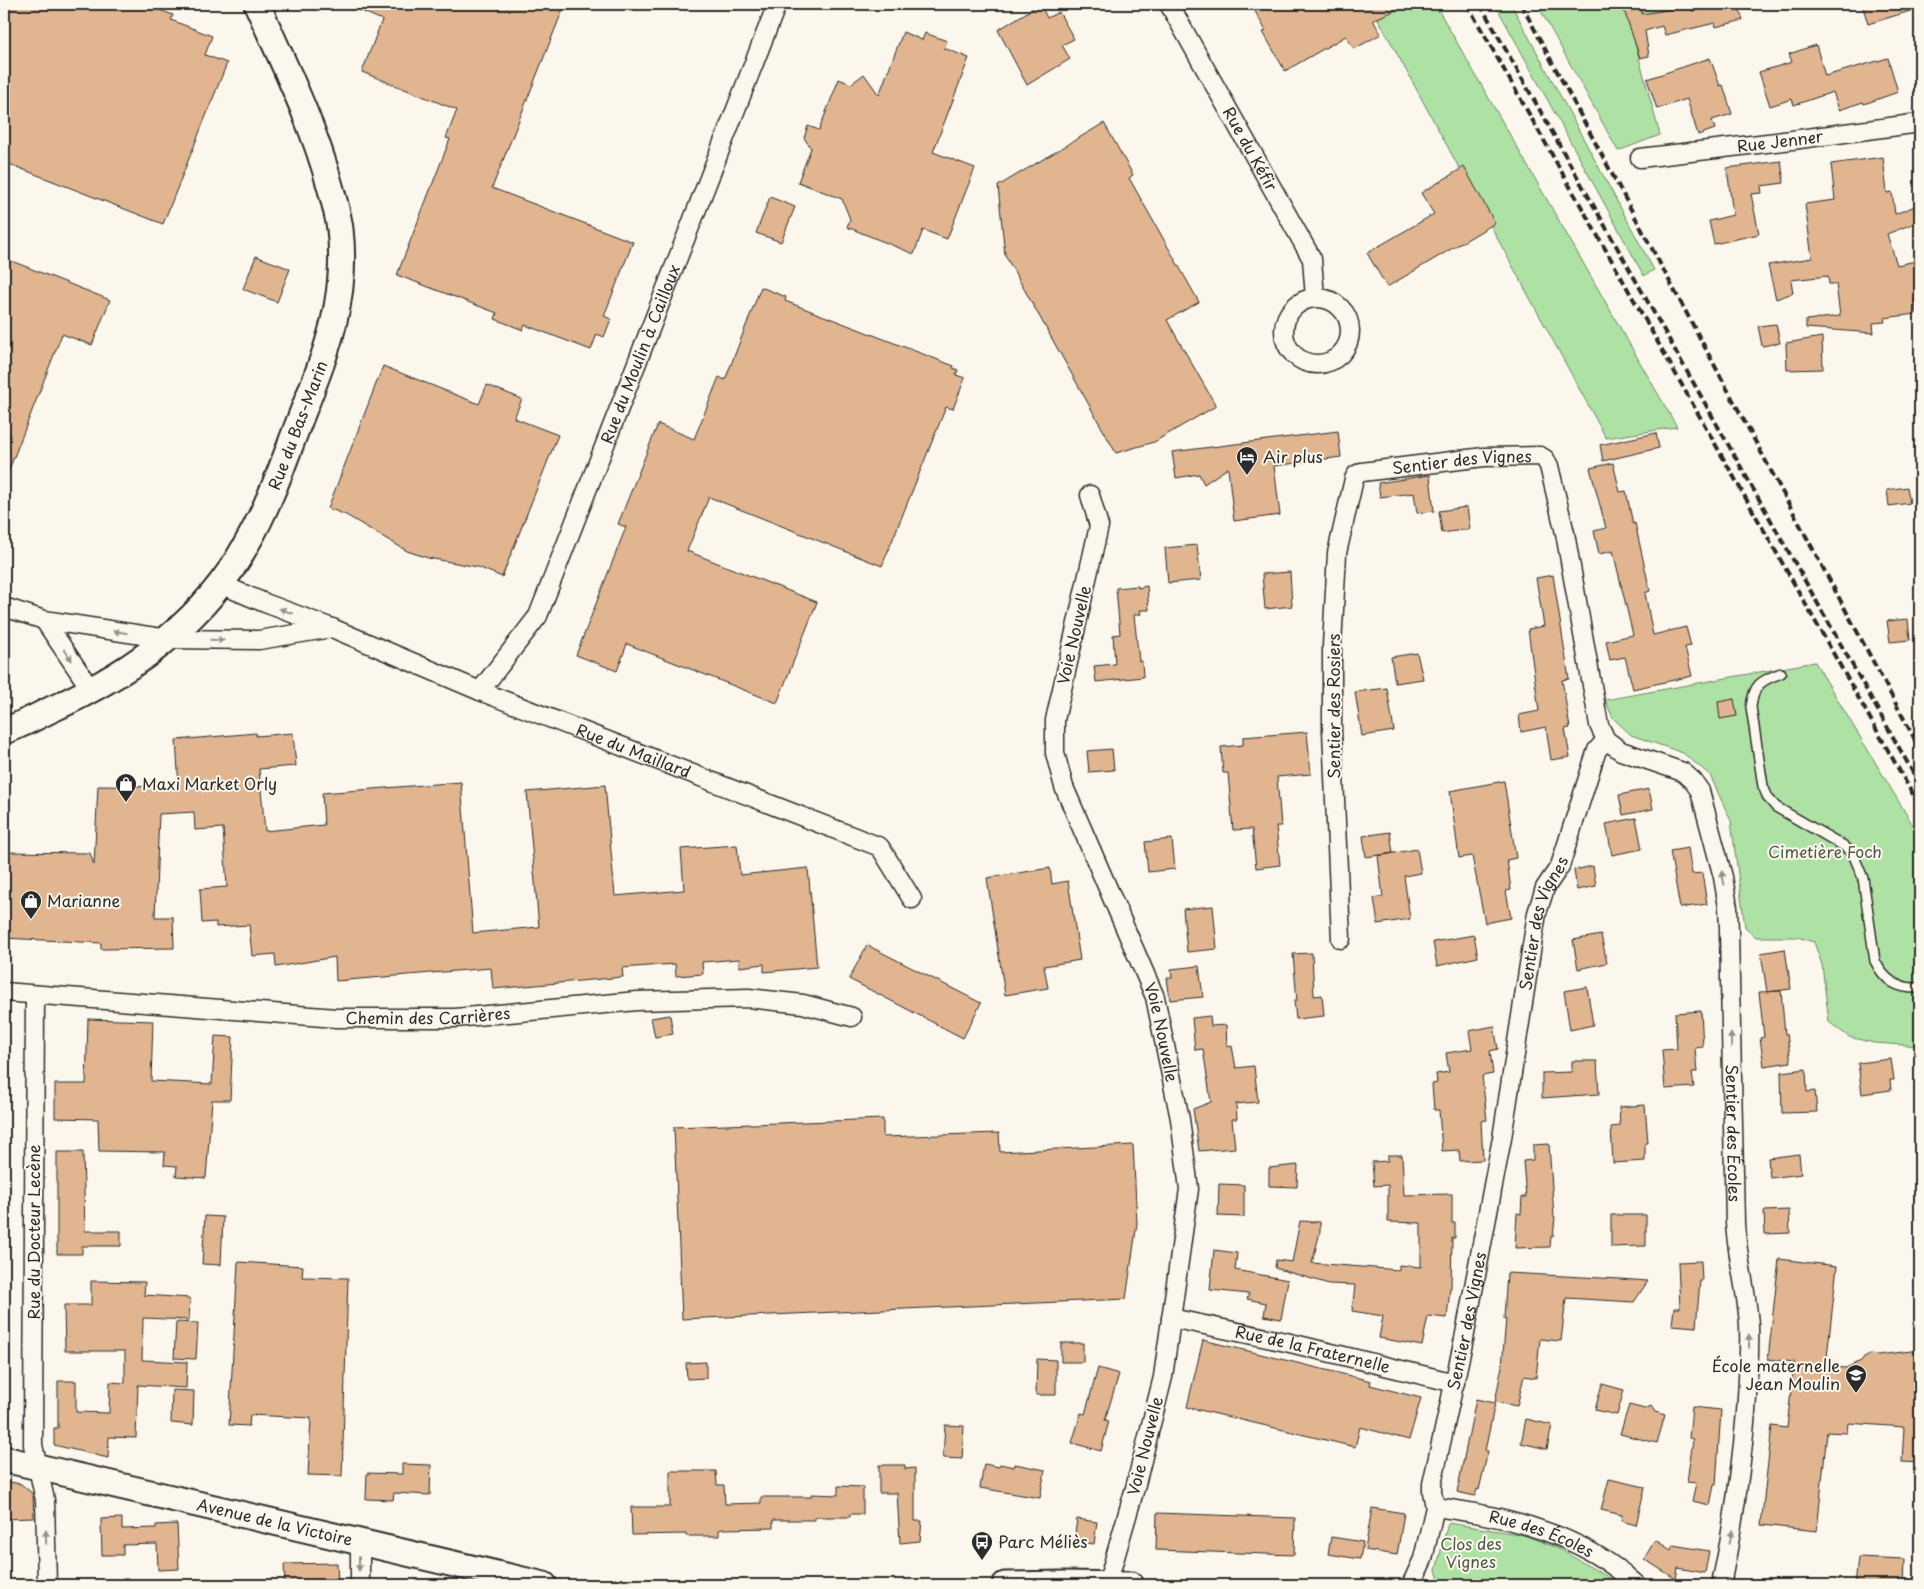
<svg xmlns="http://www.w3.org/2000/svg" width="1924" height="1589" font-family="'Playpen Sans',sans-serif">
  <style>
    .green { fill: #aee2a4; stroke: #6c8668 }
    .building { fill: #e0b590; stroke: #2b2b2b }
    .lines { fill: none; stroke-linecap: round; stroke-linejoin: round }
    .lane-casing { stroke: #2b2b2b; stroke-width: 12 }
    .street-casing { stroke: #2b2b2b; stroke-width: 21 }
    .secondary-casing { stroke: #2b2b2b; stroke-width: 29 }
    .lane { stroke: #fbf7ec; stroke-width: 9 }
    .street { stroke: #fbf7ec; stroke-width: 18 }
    .secondary { stroke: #fbf7ec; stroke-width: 25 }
    .rail { stroke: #2b2b2b; stroke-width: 4; stroke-dasharray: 8 4; stroke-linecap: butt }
    .oneway { fill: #93918c }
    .labels { text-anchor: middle; stroke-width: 4; stroke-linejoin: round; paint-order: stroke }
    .street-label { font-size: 16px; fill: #2b2b2b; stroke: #fbf7ec }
    .poi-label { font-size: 16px; fill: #2b2b2b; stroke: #fbf7ec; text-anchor: start }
    .park-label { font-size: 16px; fill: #4c5949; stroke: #fbf7ec }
  </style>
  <rect width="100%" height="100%" fill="#fbf7ec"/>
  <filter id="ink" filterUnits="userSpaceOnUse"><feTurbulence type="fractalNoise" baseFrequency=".02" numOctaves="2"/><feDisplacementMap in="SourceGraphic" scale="10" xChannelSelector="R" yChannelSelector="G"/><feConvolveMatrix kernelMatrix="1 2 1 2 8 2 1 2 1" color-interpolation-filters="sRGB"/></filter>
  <g filter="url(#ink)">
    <path class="green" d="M1370 4H1435L1677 427 1606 438Z
      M1495 4H1511L1654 270 1644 276Z
      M1537 4H1686L1629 21 1660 135 1618 151Z
      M1815 662 1920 837V1046L1874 1043 1849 1037 1829 1022 1822 965 1814 942 1797 937H1756L1745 927 1731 821 1710 775 1683 753 1631 735 1613 718 1605 700Z
      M1920 1272V1315H1914Z
      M1448 1523 1524 1535 1559 1549 1613 1580 1618 1585 1466 1580 1465 1585H1441L1436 1570Z"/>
    <path class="building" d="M4 4H144L173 15 171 20 212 36 205 55 227 63 163 224 4 162Z
      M345 4H565L492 188 633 242 604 316 611 319 604 337 597 334 591 350 525 325 523 330 495 319 497 313 397 275 450 139 446 138 457 110 362 72 382 20Z
      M1040 4 1047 18 1059 12 1074 39 1062 45 1070 59 1027 85 998 30Z
      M1251 4H1410L1373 20 1381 34 1354 49 1346 36 1285 71 1263 32 1266 31Z
      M1622 4H1641L1642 14 1690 6 1692 11 1738 4 1743 20 1716 27 1715 23 1665 35 1662 26 1645 31 1649 56 1640 58Z
      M1862 4H1919L1920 8 1868 24Z
      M903 32 922 40 925 33 947 41 944 48 969 58 933 152 975 168 947 239 923 230 914 254 847 227 850 219 842 199 798 182 811 148 804 138 808 126 819 130 839 79 851 84 864 74 879 95Z
      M1816 45 1825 76 1888 58 1898 92 1864 104 1863 102 1839 110 1833 92 1794 105 1792 99 1770 106 1759 72 1792 62 1789 54Z
      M1710 58 1720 86 1723 85 1732 114 1712 120 1715 129 1698 135 1687 99 1657 109 1647 79Z
      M1104 123 1133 175 1129 178 1199 302 1167 320 1216 406 1154 442 1116 453 1005 255 998 186Z
      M1883 157 1887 193 1892 192 1895 214 1920 204V221L1887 234 1897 265 1920 260V277L1916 278 1919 299H1915L1916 314 1884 318 1885 322 1873 323 1874 333 1806 328V320L1840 316 1836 284H1829L1828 276 1791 280 1793 293 1776 299 1768 265 1812 258 1805 204 1835 200 1831 164Z
      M1781 161 1784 183 1761 186 1762 193 1751 194 1759 234 1714 244 1709 221 1733 215 1727 168Z
      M1464 167 1495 223 1387 287 1367 253 1434 214 1421 193Z
      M770 197 795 207 781 242 756 233Z
      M256 256 290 269 277 302 243 289Z
      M4 258 110 300 92 345 62 334 5 480Z
      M761 287 786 297 785 301 954 366 953 368 958 370 956 375 965 378 953 409 946 407 882 566 709 497 687 551 817 602 777 703 627 644 617 671 576 655 626 527 618 524 658 424 694 439 719 377 725 380Z
      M1776 324 1780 343 1762 346 1758 326Z
      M1822 337 1823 369 1787 370 1786 343Z
      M383 366 479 404 487 385 522 399 514 418 558 435 502 577 478 567 428 558 407 551 346 515 328 508Z
      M1338 431 1341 457 1274 466 1280 515 1234 521 1228 468 1204 484 1199 474 1176 478 1172 452Z
      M1656 433 1659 448 1603 461 1600 445Z
      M1613 463 1620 492 1626 491 1633 524 1635 523 1650 591 1645 593 1653 635 1686 627 1691 646 1685 647 1692 676 1633 689 1625 657 1610 660 1606 641 1633 635 1613 551 1599 554 1594 531 1606 528 1590 468Z
      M1430 475 1434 511 1417 513 1414 493 1380 497 1378 483Z
      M1907 487 1910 503 1889 506 1887 490Z
      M1467 507 1470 529 1442 533 1439 511Z
      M1197 545 1201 580 1168 583 1165 548Z
      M1290 572 1292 606 1265 609 1262 574Z
      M1553 575 1569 679 1562 680 1570 728 1565 729 1570 757 1551 760 1546 727 1521 732 1519 715 1539 711 1528 629 1544 626 1536 578Z
      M1138 586V588L1147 586 1149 610H1140L1141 614 1134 615 1139 661H1142L1143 677 1096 682 1094 666 1115 664 1113 635 1120 634 1116 588Z
      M1908 619 1910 640 1890 642 1887 621Z
      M1417 653 1423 679 1395 683 1391 657Z
      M1387 688 1394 731 1362 736 1355 692Z
      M1734 699 1737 716 1720 719 1718 702Z
      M1307 732 1311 774 1277 777 1281 826H1276L1280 865 1256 868 1252 829 1233 830 1228 773H1223L1221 747 1243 745V737Z
      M256 733V736L293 733 296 766 259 769 265 831 324 825 322 793 461 782 473 933 539 927 527 792 605 785 615 896 684 890 681 849 737 845 740 875 808 868 817 967 764 972V964L740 967 739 959 702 962 703 974 676 976 675 964 622 968 623 977 493 989 491 968 336 981 335 957 276 967 275 954 252 956 249 925 216 927V922L202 923 200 889 227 887 223 828 195 830 194 812 159 814 155 917H173L174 948 101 949V943L4 938V852L90 853 94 865 98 786 179 787 176 740Z
      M1112 749 1114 770 1089 772 1087 751Z
      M1504 781 1516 858 1507 860 1511 890 1506 891 1511 918 1485 923 1472 856 1459 858 1450 791Z
      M1649 789 1653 809 1623 815 1619 795Z
      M1636 818 1642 849 1612 855 1606 824Z
      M1390 832 1393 853 1366 857 1363 836Z
      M1172 839 1175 869 1148 872 1145 842Z
      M1688 848 1692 874 1702 873 1707 904 1680 908 1670 851Z
      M1417 849 1421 873 1404 876 1410 919 1378 924 1374 898 1383 897 1378 856Z
      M1593 866 1596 886 1577 890 1574 870Z
      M1050 868 1052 884 1068 881 1080 960 1044 966 1048 988 1005 995 987 878Z
      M1213 906 1217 949 1187 952 1183 909Z
      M1474 935 1478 957 1437 966 1433 942Z
      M1601 935 1607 963 1578 969 1573 940Z
      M867 945 981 1003 963 1038 849 979Z
      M1785 949 1791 989 1767 992 1761 953Z
      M1312 953 1314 996 1322 995 1324 1016 1296 1019 1294 1001H1297L1293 954Z
      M1199 966 1203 997 1170 1000 1167 978H1172L1171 969Z
      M1587 987 1593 1025 1570 1030 1564 991Z
      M1781 991 1785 1034H1787L1791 1062 1764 1066 1760 1038 1764 1037 1759 992Z
      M1701 1011 1703 1047 1695 1048 1697 1072H1692L1694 1087 1665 1089 1662 1050 1677 1049 1675 1013Z
      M670 1015 673 1034 655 1037 651 1018Z
      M1210 1016 1211 1026 1226 1025 1227 1047 1232 1046 1236 1068 1254 1066 1258 1102 1236 1104 1237 1119H1232L1235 1148 1199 1151 1193 1109 1211 1102 1203 1049 1195 1050 1192 1018Z
      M88 1019 153 1021 151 1081 212 1084 215 1036 233 1037 230 1100H212L206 1178 176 1176 177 1166 164 1165 165 1152 99 1151 98 1119 55 1118V1084H86Z
      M1494 1026 1498 1049 1490 1051 1493 1074 1482 1076 1487 1120 1481 1121 1483 1160 1460 1161 1459 1150 1442 1151 1439 1110H1434L1432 1084 1437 1083 1436 1074 1449 1072 1446 1053 1472 1049 1469 1031Z
      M1891 1059 1894 1080H1890L1891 1090 1862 1094 1858 1063Z
      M1572 1061H1597L1599 1094 1542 1098V1073L1572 1072Z
      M1806 1069 1807 1092 1815 1091 1817 1112 1782 1113 1781 1072Z
      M1645 1105 1648 1143H1645V1161L1613 1163 1611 1127 1620 1126 1619 1107Z
      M883 1119V1137L999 1133 1000 1152 1133 1145 1137 1223 1126 1299 682 1319 674 1127Z
      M1549 1144 1554 1217H1555L1553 1237 1551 1236 1550 1247 1515 1248 1517 1213 1521 1214 1522 1197H1526L1523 1161 1533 1160V1145Z
      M57 1152H83L85 1231H121V1246H82V1254H57Z
      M1799 1154 1801 1174 1770 1178 1768 1158Z
      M1388 1155H1402L1404 1195 1452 1194V1223H1455V1238H1452L1451 1288H1450L1447 1318 1428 1316 1422 1346 1379 1338 1383 1316 1352 1311 1355 1285 1329 1284 1275 1268 1276 1260 1292 1262 1300 1221 1320 1222V1232L1312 1263 1399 1270V1265L1421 1267V1223L1388 1222V1185L1374 1186 1372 1162 1388 1161Z
      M1298 1165 1297 1187 1269 1186V1168Z
      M1219 1184 1244 1185V1217L1218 1216Z
      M1789 1210 1790 1233 1765 1234 1764 1211Z
      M1611 1215H1646V1246L1611 1247Z
      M205 1216 223 1217 221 1265 202 1264Z
      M1214 1250 1237 1253 1235 1270 1288 1280 1281 1319 1264 1316 1266 1303 1247 1299 1249 1294 1210 1290Z
      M1779 1259 1837 1266 1826 1366 1846 1368 1861 1361 1864 1357 1870 1354 1878 1355 1920 1350V1463L1902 1462 1904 1427 1848 1423 1847 1433 1827 1432 1817 1531 1761 1525 1772 1426 1787 1428 1794 1362 1768 1359Z
      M1701 1261 1702 1281H1700L1696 1327 1672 1325 1674 1308H1680L1678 1262Z
      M238 1262 303 1266 302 1277 348 1278 342 1476 308 1475 311 1418 250 1415 249 1426 229 1425Z
      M1507 1273 1620 1279 1648 1281 1634 1302 1566 1298 1561 1341 1540 1339 1536 1378 1524 1376 1517 1406 1495 1402 1502 1366 1506 1319H1504Z
      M91 1281 145 1282 144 1295 190 1298 189 1320 143 1318 142 1360 187 1362 186 1388 138 1385 136 1438 109 1437 108 1458 54 1445V1428H58V1381H76V1412L109 1413 110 1382 125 1383V1351H65L64 1305H91Z
      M176 1322 198 1323 196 1359 174 1358Z
      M1203 1340 1371 1381 1370 1385 1421 1398 1409 1440 1360 1427 1355 1447 1187 1407Z
      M1061 1343H1083V1362H1061Z
      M1037 1359 1056 1360V1395H1036Z
      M706 1362V1378L687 1379 686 1363Z
      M1098 1368 1119 1374 1105 1420 1109 1421 1101 1451 1072 1443 1081 1413 1085 1414Z
      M1602 1384 1624 1390 1617 1415 1595 1410Z
      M172 1390 194 1391 193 1425 171 1423Z
      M1476 1399 1495 1403 1485 1451H1488L1479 1490 1477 1489 1475 1496 1457 1492Z
      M1629 1405 1645 1409 1651 1406 1655 1412 1665 1415 1657 1443 1620 1434Z
      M1692 1407 1721 1410 1716 1485H1714L1710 1505 1692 1501 1696 1483 1687 1482 1693 1439 1689 1438Z
      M1526 1419 1552 1425 1547 1449 1521 1443Z
      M945 1425 964 1426 962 1459 943 1458Z
      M402 1464 431 1465 430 1495 394 1493 393 1500 366 1499 367 1473 402 1474Z
      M984 1464 999 1467 1000 1464 1014 1467 1015 1464 1045 1470 1040 1498 980 1488Z
      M879 1465H905V1469L915 1468V1521H922L920 1541 900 1543 897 1493H879Z
      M670 1471H716L717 1485H724L725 1504 761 1503V1497H811V1494L838 1495V1486L863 1487V1514H850V1517H815V1520H773V1528L723 1529 719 1530V1536H686V1534L632 1535 631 1507H670Z
      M1609 1479 1645 1487 1636 1525 1621 1521 1622 1515 1601 1510Z
      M4 1481 21 1484 33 1494 34 1518 4 1519Z
      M1372 1508 1404 1513 1397 1555 1365 1550Z
      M1157 1513 1295 1518 1294 1555 1156 1550Z
      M122 1518V1529L156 1528V1525L177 1524 179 1569 158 1570 157 1544 123 1545V1555H102L101 1519Z
      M1077 1519 1097 1522 1094 1544 1074 1541Z
      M1331 1537 1363 1542 1360 1559 1328 1554Z
      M1655 1540 1671 1550 1673 1545 1709 1551 1705 1573 1678 1568 1676 1579 1644 1559Z
      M1858 1557 1905 1559 1904 1585H1855Z
      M337 1563 338 1585H285L284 1564Z"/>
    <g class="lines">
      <g class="lane-casing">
        <path id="lane" d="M1781 673C1760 681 1754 684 1751 707L1763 786 1768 798 1776 807 1844 846 1853 854 1863 878 1875 961C1885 981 1897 989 1920 988"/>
      </g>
      <g class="street-casing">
        <g id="street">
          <path id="s1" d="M1169 4 1312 259 1315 298"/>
          <path id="s2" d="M1640 158 1792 140 1920 123"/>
          <circle cx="1317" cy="331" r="33"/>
          <path id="s3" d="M1090 495 1099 526 1055 720V753L1064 787 1155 997 1180 1119 1189 1189 1163 1377 1135 1488 1107 1585"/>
          <path id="s4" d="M220 584 265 603 332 628 480 691 880 847 912 899"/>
          <path d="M4 607 44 620 168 639 259 640 332 628"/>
          <path d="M44 620 92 691"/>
          <path id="s5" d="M480 691 538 616 777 4"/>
          <path id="s6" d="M1341 939 1332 730V646L1337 553 1354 479 1356 475 1362 472 1484 457 1540 456 1545 459 1549 466 1565 533 1599 725 1606 740 1621 751 1683 772 1693 781 1700 791 1723 877 1728 907 1729 931 1735 1223C1737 1257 1747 1291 1749 1325 1750 1354 1748 1383 1746 1412 1741 1471 1733 1528 1721 1585"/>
          <path id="s7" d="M4 992 336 1018H455L637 1001 748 998 803 1004 852 1017"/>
          <path d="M35 995 33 1445 45 1500 47 1585"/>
          <path id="s8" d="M1171 1318 1286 1342 1455 1383"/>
          <path id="s9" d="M1435 1507C1499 1515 1564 1530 1616 1568 1624 1573 1630 1580 1637 1585"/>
          <path d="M360 1585V1542"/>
          <path id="s10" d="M1411 1585 1423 1559 1435 1507 1432 1492V1484L1464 1339 1502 1138 1537 913 1545 888 1560 866 1594 759 1597 750 1606 740"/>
        </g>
      </g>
      <g class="secondary-casing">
        <g id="secondary">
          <path id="s11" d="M4 731C19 726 34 718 48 711 128 675 203 624 246 545 270 504 285 458 302 414 327 351 348 298 340 229 338 214 334 200 330 186 313 123 283 63 257 4"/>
          <path id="s12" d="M4 1459 544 1585"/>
          <path d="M1005 1585 1063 1584 1131 1585"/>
        </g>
      </g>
      <use href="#lane" class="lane"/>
      <use href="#street" class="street"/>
      <use href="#secondary" class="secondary"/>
      <path class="rail" d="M1467 4 1920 807
        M1480 4 1920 785
        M1521 4 1920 749"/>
    </g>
    <defs><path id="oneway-solid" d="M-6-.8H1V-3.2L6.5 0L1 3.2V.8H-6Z" transform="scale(1.25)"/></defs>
    <g class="oneway">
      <use href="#oneway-solid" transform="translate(286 611) rotate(-160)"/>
      <use href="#oneway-solid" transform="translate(120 632) rotate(-171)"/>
      <use href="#oneway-solid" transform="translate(217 640) rotate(1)"/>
      <use href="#oneway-solid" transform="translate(68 655) rotate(56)"/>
      <use href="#oneway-solid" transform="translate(1723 878) rotate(-101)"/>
      <use href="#oneway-solid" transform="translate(1731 1040) rotate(-91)"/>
      <use href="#oneway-solid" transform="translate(1749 1341) rotate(-91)"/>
      <use href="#oneway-solid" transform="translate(46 1537) rotate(-91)"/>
      <use href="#oneway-solid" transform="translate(1731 1537) rotate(-78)"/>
      <use href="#oneway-solid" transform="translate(359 1564) rotate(90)"/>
    </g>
  </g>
  <defs>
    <g id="hotel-pin" transform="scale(1.125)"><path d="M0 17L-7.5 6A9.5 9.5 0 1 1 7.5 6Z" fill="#2b2b2b" stroke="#fbf7ec"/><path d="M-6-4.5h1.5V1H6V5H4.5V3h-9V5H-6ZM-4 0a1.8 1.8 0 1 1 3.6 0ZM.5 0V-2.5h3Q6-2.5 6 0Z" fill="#fff"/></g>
    <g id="shop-pin" transform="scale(1.125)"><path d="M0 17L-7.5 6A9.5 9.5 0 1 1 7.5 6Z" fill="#2b2b2b" stroke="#fbf7ec"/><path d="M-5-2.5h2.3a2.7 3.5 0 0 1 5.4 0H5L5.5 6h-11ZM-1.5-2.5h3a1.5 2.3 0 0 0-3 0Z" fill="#fff"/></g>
    <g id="school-pin" transform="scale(1.125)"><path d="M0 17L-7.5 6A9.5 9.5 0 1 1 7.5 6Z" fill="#2b2b2b" stroke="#fbf7ec"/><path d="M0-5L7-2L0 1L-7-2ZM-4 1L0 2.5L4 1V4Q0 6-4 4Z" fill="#fff"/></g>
    <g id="bus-pin" transform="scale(1.125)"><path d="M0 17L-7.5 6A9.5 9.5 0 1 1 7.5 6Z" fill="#2b2b2b" stroke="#fbf7ec"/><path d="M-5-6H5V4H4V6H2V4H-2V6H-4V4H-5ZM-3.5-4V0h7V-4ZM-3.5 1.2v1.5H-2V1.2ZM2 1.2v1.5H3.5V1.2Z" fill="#fff"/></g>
  </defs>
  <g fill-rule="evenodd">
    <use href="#hotel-pin" x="1247" y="457"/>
    <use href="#shop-pin" x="126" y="784"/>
    <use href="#shop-pin" x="31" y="901"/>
    <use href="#school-pin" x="1856" y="1375"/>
    <use href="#bus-pin" x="982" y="1542"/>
  </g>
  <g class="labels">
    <g class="street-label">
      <text dy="6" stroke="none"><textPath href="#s2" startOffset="141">Rue Jenner</textPath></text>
      <text dy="6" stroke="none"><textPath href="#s1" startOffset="166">Rue du Kéfir</textPath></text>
      <text dy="6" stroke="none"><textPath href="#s5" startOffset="376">Rue du Moulin à Cailloux</textPath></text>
      <text dy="6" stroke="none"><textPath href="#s11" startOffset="442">Rue du Bas-Marin</textPath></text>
      <text dy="6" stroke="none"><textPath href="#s6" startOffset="574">Sentier des Vignes</textPath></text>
      <text transform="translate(1074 635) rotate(-77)" y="6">Voie Nouvelle</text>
      <text transform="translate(1334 706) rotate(-90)" y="6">Sentier des Rosiers</text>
      <text dy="6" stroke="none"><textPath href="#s4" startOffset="446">Rue du Maillard</textPath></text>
      <text dy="6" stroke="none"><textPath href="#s10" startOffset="678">Sentier des Vignes</textPath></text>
      <text dy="6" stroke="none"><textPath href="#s7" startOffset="425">Chemin des Carrières</textPath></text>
      <text dy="6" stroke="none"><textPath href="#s3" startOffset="564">Voie Nouvelle</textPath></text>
      <text dy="6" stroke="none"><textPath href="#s6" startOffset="1402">Sentier des Écoles</textPath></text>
      <text transform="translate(34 1232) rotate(-90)" y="6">Rue du Docteur Lecène</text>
      <text dy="6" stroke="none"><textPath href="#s10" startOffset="272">Sentier des Vignes</textPath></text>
      <text dy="6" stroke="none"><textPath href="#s8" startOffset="145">Rue de la Fraternelle</textPath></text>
      <text transform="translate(1145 1446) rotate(-76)" y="6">Voie Nouvelle</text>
      <text dy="6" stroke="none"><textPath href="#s12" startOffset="278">Avenue de la Victoire</textPath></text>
      <text dy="6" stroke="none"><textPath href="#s9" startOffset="110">Rue des Écoles</textPath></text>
    </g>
    <g class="poi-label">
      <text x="1263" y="463">Air plus</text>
      <text x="142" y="790">Maxi Market Orly</text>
      <text x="47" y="907">Marianne</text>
      <text x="1840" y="1372" text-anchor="end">École maternelle<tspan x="1840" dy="18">Jean Moulin</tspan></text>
      <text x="998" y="1548">Parc Méliès</text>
    </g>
    <g class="park-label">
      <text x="1825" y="858">Cimetière Foch</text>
      <text x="1471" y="1550">Clos des<tspan x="1471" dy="18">Vignes</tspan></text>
    </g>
  </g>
  <rect width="1924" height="1589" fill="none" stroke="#fbf7ec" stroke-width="20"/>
  <rect x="10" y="10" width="1904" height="1569" fill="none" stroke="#2b2b2b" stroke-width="2" filter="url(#ink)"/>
</svg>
